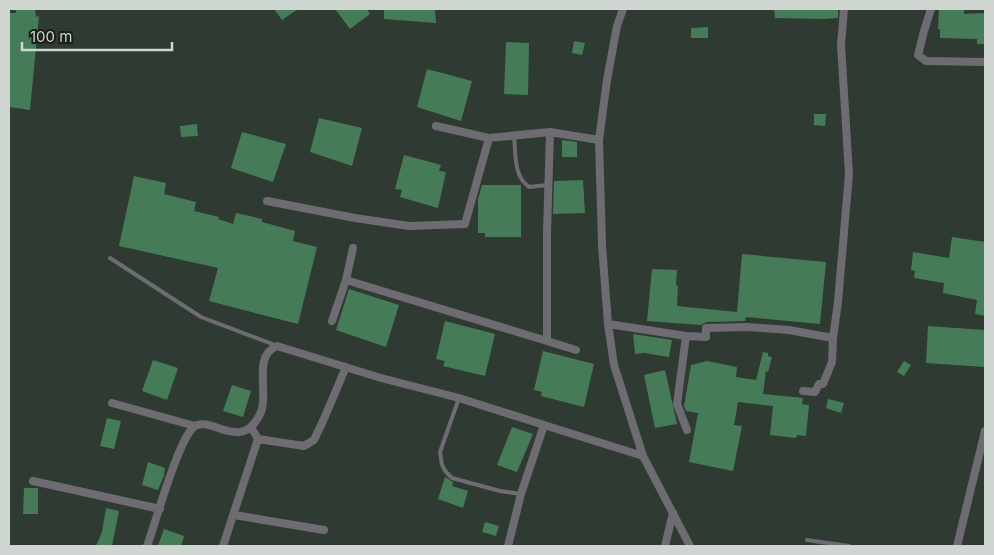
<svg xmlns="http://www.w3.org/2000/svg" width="994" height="555" font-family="Inter,sans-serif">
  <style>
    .building { fill: #467b58 }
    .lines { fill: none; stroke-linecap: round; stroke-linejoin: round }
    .service { stroke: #6e6c72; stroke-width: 4 }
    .minor { stroke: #6e6c72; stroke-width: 8 }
  </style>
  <rect width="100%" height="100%" fill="#2f3a32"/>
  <path class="building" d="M16 9H35L36 17 39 16 30 110 9 107V13H16Z
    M274 9H298L282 20Z
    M335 9H367L370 14 350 29Z
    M384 9H435L436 23 384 19Z
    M774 9H838V18L824 19 775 18Z
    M939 9H964V14L985 13V44H977V39L940 38V29H938Z
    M708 27V38H691V28Z
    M574 41 585 43 582 55 572 53Z
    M506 42 529 43 528 95 504 94Z
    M427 69 472 81 461 121 417 107Z
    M814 114H826L825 126 814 125Z
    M319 118 362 128 352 166 310 152Z
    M197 124 198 136 181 137 180 126Z
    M242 132 286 144 273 182 231 168Z
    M562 140 577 142V157H562Z
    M404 155 441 165 439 171 446 172 438 208 400 197 402 190 395 189Z
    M134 176 166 183 164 194 196 202 194 211 219 217 218 219 233 224 236 213 262 219V222L295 231 293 241 317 247 298 324 209 301 218 268 119 246Z
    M583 180 585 213 553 214 554 181Z
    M482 185H521V237H485V233H478V199Z
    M952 237 985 242V316L975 314 977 300 943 293 944 283 914 278 915 271 911 270 913 252 949 258Z
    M742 254 826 262 820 324 746 317 745 321 706 322 701 325 647 321 652 269 677 270 676 285 678 286 677 306 737 312Z
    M349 289 399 305 386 347 336 330Z
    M445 321 495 334 485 376 443 366 445 361 436 359Z
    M928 326 985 330V367L926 363Z
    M633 334 672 340 669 357 644 353 635 354Z
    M543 351 594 364 584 407 541 396 542 392 534 390Z
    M763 352 768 353V356L772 357 768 372 766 371 763 394 803 398 802 404 809 405 806 436 797 435 796 438 770 435 773 406 738 402 734 425 742 426 733 471 689 462 698 413 686 411 684 406 691 365 707 361 737 367 736 377 756 380Z
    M153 360 178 368 167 400 142 391Z
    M904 361 911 365 904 376 897 372Z
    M665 370 677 424 655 428 644 375Z
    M232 385 251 391 243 417 223 411Z
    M828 399 844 403 841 413 826 408Z
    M107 418 121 421 114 449 100 446Z
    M512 427 533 434 517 472 497 465Z
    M148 462 165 468 164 473H165L158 490 142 485Z
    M445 477 453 482 452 486 468 491 463 508 438 499Z
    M24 488H38V514H23Z
    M106 508 119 511 112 546H96L102 532Z
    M485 522 499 526 496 536 482 532Z
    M164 529 184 536 181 546H158Z"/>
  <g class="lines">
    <path class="service" d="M514 136C516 153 513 176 529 187L548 185
      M110 258 201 317 275 345
      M459 398 440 452 442 465 446 472 452 478 500 491 521 494
      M807 540 849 546"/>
    <path class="minor" d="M623 9 617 26 607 80 599 140 602 245 608 324 614 365 643 456 690 546
      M931 9 924 31 918 55 926 61 985 62
      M436 126 489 138
      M267 201 355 218 409 226 465 224 489 138 550 132 599 140
      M346 280 547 341V232L550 132
      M332 321 346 280 353 248
      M608 324 686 336 706 337V328L747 327 789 330 833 338 838 302 849 174 841 45 844 9
      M686 336 677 404 687 430
      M547 341 576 350
      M803 391 815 392 819 384H823L832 362 833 338
      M112 403 195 426
      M258 439 304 446 314 440 323 421 346 367
      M33 481 160 509
      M234 515 324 530
      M147 546C155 525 179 436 195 426 213 416 242 454 261 412 269 393 252 356 277 346L381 378 459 398 544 425
      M223 546 258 439 251 427
      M508 546 521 494 544 425 643 456
      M665 546 673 513
      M957 546 985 431"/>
  </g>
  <rect width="994" height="555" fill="none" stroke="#cfd5d0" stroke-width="20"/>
  <path d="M22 42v8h150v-8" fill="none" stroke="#cfd5d0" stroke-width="2.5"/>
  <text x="30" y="42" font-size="15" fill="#cfd5d0" stroke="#1b1f1c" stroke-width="4" paint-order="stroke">100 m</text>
</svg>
